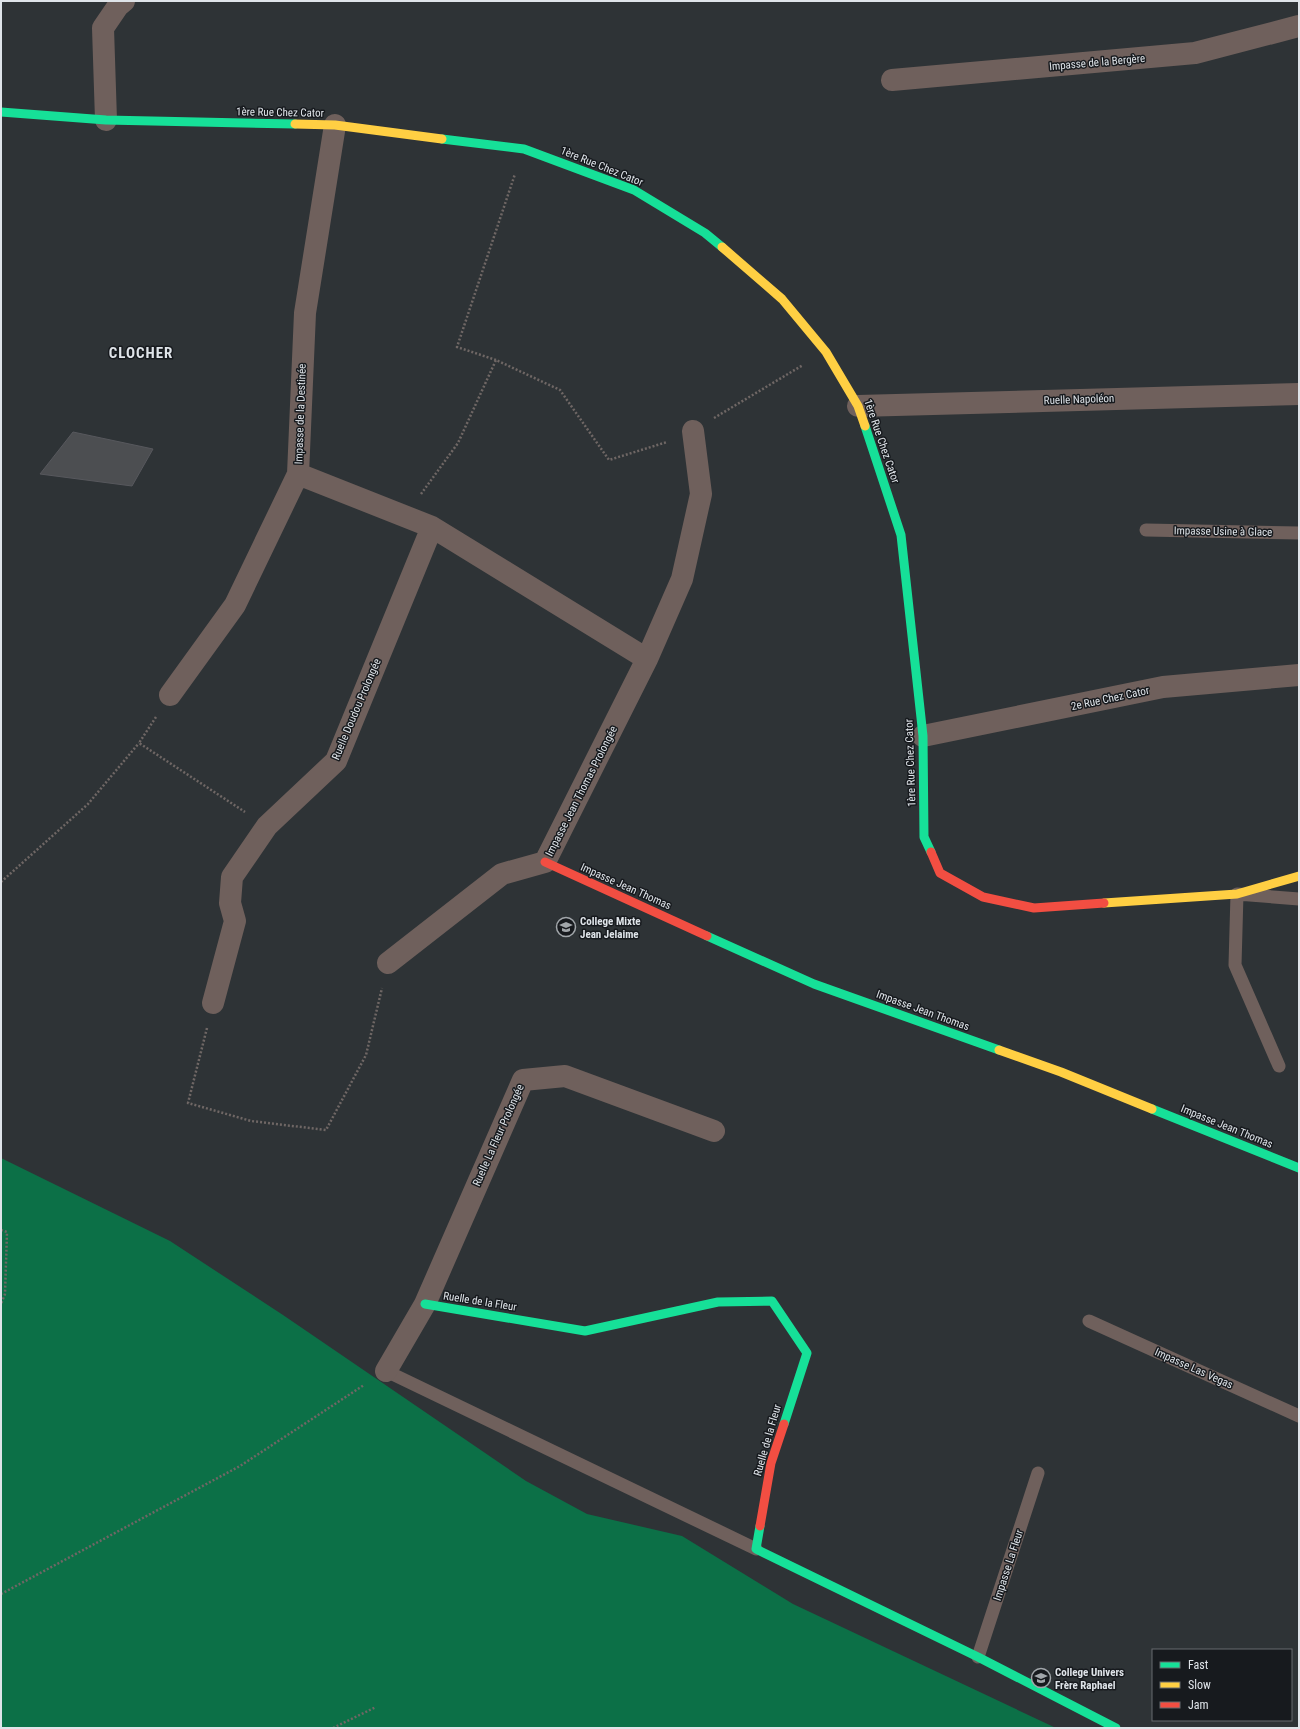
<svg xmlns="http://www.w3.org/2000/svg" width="1300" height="1729" font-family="'Roboto Condensed',sans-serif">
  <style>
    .forest { fill: #0c7047 }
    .building { fill: #4c4e51; stroke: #57585d }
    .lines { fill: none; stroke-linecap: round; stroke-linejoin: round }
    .path { stroke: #6f6765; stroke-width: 2.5; stroke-dasharray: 2 2; stroke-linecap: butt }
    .lane { stroke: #6f605c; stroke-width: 13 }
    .street { stroke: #6f605c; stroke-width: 22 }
    .fast { stroke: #16e098; stroke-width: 9 }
    .slow { stroke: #ffcf43; stroke-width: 9 }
    .jam { stroke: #f24e42; stroke-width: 9 }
    .labels { text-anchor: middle; stroke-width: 3; stroke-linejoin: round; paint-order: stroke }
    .street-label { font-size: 11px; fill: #dfe4e9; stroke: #171a1e }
    .poi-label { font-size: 11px; font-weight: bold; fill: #dfe4e9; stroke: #171a1e; text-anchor: start }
    .district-label { font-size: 15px; font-weight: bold; letter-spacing: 1px; fill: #dfe4e9; stroke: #171a1e }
  </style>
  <rect width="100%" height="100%" fill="#2e3336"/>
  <path class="forest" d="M1 1158 170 1241 283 1315 526 1481 587 1514 682 1536 793 1604 1056 1728H1Z"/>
  <path class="building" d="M73 432 153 449 132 486 40 474Z"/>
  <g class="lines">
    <path class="path" d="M496 360 457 347 515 174
      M714 418 803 365
      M421 494 458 443 496 360 560 390 609 460 667 442
      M156 717 139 743 245 812
      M1 882 88 804 139 743
      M207 1028 188 1103 251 1121 326 1130 366 1055 382 988
      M1 1230 7 1232 5 1294 1 1304
      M1 1594 240 1466 364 1385
      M333 1728 376 1707"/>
    <path class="lane" d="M1146 530 1299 533
      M1279 1066 1235 965 1237 894 1299 899
      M1089 1321 1299 1416
      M386 1371 756 1549
      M978 1657 1038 1473"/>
    <path class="street" d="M892 80 1195 53 1299 26
      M106 120 103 28 118 6 124 1
      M858 406 1299 394
      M298 474 432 527 647 659
      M170 695 235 605 298 474 305 313 335 125
      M923 736 1163 687 1299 675
      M388 963 502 874 545 862 647 659 682 579 701 494 693 431
      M213 1003 235 921 230 903 232 877 267 826 336 761 432 527
      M386 1371 425 1304 523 1080 565 1076 714 1131"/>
    <path class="fast" d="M1 112 106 120 295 124
      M442 139 524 149 634 190 705 233 722 247
      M865 426 901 535 923 736 924 837 931 852
      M707 936 814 984 999 1050
      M1152 1109 1299 1168
      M425 1304 585 1331 718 1302 772 1301 807 1353 784 1424
      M760 1526 756 1549 978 1657 1116 1728"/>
    <path class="slow" d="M295 124 335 125 442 139
      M722 247 782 299 826 352 858 406 865 426
      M1104 903 1237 894 1299 876
      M999 1050 1061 1072 1152 1109"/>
    <path class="jam" d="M931 852 940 873 983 897 1034 908 1104 903
      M545 862 707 936
      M760 1526 771 1463 784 1424"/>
  </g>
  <defs>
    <g id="school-ring" transform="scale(1)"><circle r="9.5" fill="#171a1e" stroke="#a1a6aa" stroke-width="1.5"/><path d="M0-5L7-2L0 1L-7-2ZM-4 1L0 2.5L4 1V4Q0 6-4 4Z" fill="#a1a6aa"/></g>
  </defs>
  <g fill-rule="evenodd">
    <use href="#school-ring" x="566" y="927"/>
    <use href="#school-ring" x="1041" y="1678"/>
  </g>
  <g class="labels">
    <g class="street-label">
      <text transform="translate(1097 62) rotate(-5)" y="4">Impasse de la Bergère</text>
      <text transform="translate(280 112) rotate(1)" y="4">1ère Rue Chez Cator</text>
      <text transform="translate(602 166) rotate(22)" y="4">1ère Rue Chez Cator</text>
      <text transform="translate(1079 399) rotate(-2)" y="4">Ruelle Napoléon</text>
      <text transform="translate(300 414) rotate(-88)" y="4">Impasse de la Destinée</text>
      <text transform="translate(882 441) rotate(71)" y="4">1ère Rue Chez Cator</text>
      <text transform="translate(1223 531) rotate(1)" y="4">Impasse Usine à Glace</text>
      <text transform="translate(1110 698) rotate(-12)" y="4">2e Rue Chez Cator</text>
      <text transform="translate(356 709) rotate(-67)" y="4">Ruelle Doudou Prolongée</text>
      <text transform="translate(910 763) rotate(-92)" y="4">1ère Rue Chez Cator</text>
      <text transform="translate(581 791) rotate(-63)" y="4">Impasse Jean Thomas Prolongée</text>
      <text transform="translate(626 886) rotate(24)" y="4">Impasse Jean Thomas</text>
      <text transform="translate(923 1010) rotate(20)" y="4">Impasse Jean Thomas</text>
      <text transform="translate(1227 1126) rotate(22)" y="4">Impasse Jean Thomas</text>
      <text transform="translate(498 1135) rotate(-66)" y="4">Ruelle La Fleur Prolongée</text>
      <text transform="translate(480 1301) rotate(9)" y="4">Ruelle de la Fleur</text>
      <text transform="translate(1194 1368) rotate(24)" y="4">Impasse Las Vegas</text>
      <text transform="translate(767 1440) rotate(-74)" y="4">Ruelle de la Fleur</text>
      <text transform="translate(1008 1565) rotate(-72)" y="4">Impasse La Fleur</text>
    </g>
    <g class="poi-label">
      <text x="580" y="925">College Mixte<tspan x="580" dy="13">Jean Jelaime</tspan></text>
      <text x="1055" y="1676">College Univers<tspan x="1055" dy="13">Frère Raphael</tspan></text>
    </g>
    <g class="district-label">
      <text x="141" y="358">CLOCHER</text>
    </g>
  </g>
  <rect width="1300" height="1729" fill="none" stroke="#dfe4e9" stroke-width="4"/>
  <rect x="1152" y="1649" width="140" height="72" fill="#171a1e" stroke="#676b6f"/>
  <rect x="1160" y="1662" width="20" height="6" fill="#16e098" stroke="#676b6f"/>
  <text x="1188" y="1669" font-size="12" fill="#dfe4e9">Fast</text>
  <rect x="1160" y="1682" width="20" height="6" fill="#ffcf43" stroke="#676b6f"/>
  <text x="1188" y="1689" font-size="12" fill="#dfe4e9">Slow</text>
  <rect x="1160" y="1702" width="20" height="6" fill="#f24e42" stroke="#676b6f"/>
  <text x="1188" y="1709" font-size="12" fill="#dfe4e9">Jam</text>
</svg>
